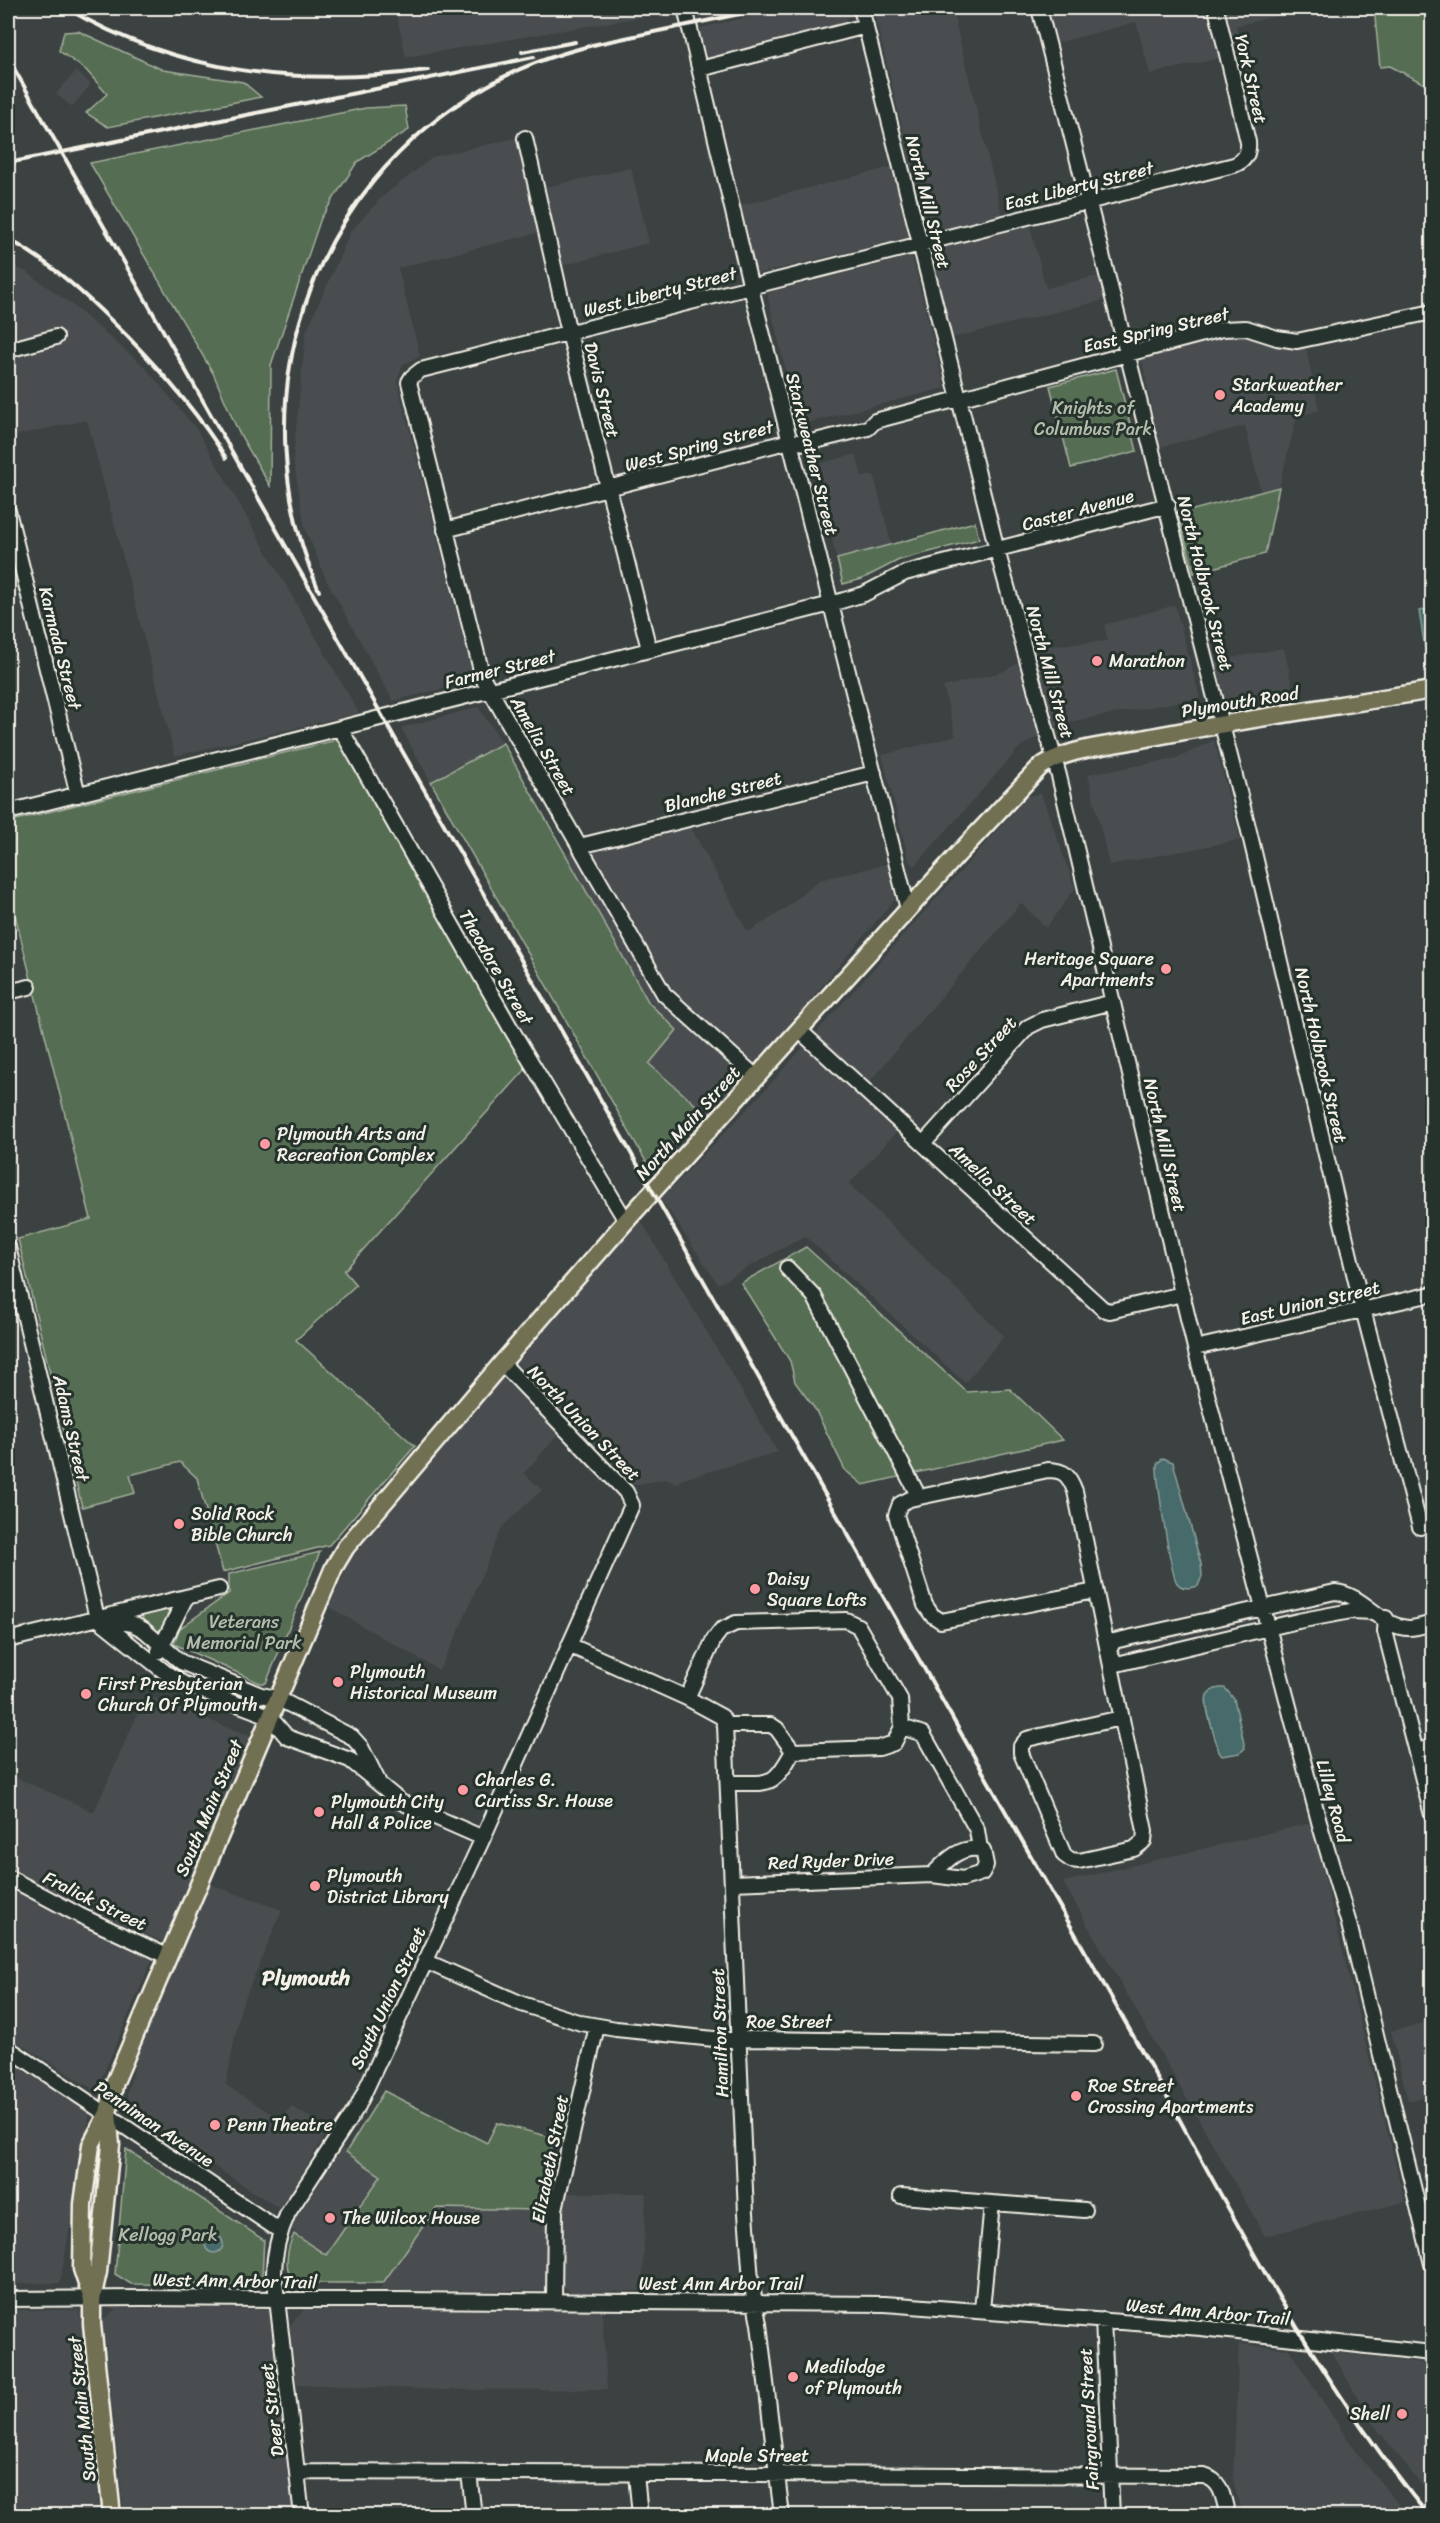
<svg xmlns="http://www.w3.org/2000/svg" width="1440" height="2523" font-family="Sriracha,sans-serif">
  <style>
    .built { fill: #494d4f }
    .green { fill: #556d52; stroke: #a4af9d; stroke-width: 1.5 }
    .water { fill: #476b6a; stroke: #8ca19c; stroke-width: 1.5 }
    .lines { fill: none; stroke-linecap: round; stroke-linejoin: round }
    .minor-casing { stroke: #f4f1e8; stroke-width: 18 }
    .major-casing { stroke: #f4f1e8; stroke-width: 21 }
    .minor { stroke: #26332d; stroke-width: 14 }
    .major { stroke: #716f52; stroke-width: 16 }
    .rail { stroke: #f4f1e8; stroke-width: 4 }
    .poi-dot { fill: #ff9aa2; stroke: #26332d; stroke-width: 2 }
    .labels { text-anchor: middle; stroke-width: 6; stroke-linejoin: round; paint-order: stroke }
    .street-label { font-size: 18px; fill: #f4f1e8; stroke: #26332d }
    .poi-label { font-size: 18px; fill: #f4f1e8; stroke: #26332d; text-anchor: start }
    .park-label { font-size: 18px; fill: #b4bcac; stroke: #26332d }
    .quarter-label { font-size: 21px; font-weight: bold; fill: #f4f1e8; stroke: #26332d }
  </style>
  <rect width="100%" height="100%" fill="#3b4241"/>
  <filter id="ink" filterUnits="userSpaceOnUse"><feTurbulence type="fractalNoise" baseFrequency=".0167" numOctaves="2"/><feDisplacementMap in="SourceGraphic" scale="12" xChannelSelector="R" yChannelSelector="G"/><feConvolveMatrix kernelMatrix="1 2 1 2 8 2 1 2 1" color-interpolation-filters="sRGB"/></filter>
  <g filter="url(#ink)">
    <path class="built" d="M395 8H670L671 12 406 57Z
      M787 8H847L849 16 841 24 707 58 700 28Z
      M873 8H952L1002 215 928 233Z
      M1049 8H1307L1236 26 1242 53 1150 74 1136 22 1057 43Z
      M76 71 91 84 72 107 56 94Z
      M529 135 542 188 631 168 649 243 563 265 553 229 398 268 420 356 403 364 397 381 474 681 393 701 326 579 305 528 293 458 306 332 351 231 382 197 433 157Z
      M892 167 908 237 757 274 741 205Z
      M1029 223 1046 288 1097 276 1104 300 952 338 928 249Z
      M912 256 945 388 799 425 767 293Z
      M8 264 27 272 71 304 145 367 197 430 359 713 175 756 87 420 8 437Z
      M1236 333 1282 348 1305 344 1319 410 1297 417 1279 487 1261 492 1245 426 1160 447 1141 356 1210 336Z
      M856 454 862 477 874 475 891 544 837 559 814 465Z
      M1175 605 1200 698 1063 723 1021 746 915 866 909 861 882 755 956 736 943 687 1002 672 1048 646 1108 641 1104 625Z
      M1284 648 1295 698 1228 708 1215 661Z
      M478 707 503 743 431 782 401 728Z
      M1214 740 1240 840 1109 865 1088 774 1176 759Z
      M1041 793 1075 888 1046 928 1021 903 870 1081 909 1118 849 1184 1004 1336 965 1383 805 1236 718 1284 661 1199 754 1102 1028 796Z
      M689 824 748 932 782 911 819 880 887 864 895 899 758 1062 710 1114 705 1113 649 1064 677 1030 649 1003 565 854Z
      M640 1219 778 1452 683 1479 676 1484 666 1479 634 1485 517 1363Z
      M502 1378 561 1432 524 1473 542 1490 502 1527 457 1635 439 1670 329 1607 350 1560Z
      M146 1695 250 1736 163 1942 35 1884 8 1867V1774L94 1812Z
      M1311 1823 1405 2202 1265 2236 1063 1882Z
      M209 1884 282 1910 240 2010 226 2085 281 2120 291 2106 329 2129 280 2209 129 2111 127 2094 135 2064Z
      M8 1887 152 1960 96 2091 8 2036Z
      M1432 2021V2094L1408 2101 1391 2031Z
      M8 2060 90 2113 60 2283 8 2284Z
      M342 2148 381 2175 326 2255 290 2229Z
      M565 2193H646L642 2291 570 2292 561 2284V2214Z
      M436 2208 547 2210 546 2291 379 2290Z
      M117 2308 272 2309 294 2515H124L103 2320Z
      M305 2309 602 2311 607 2389 445 2390 297 2384 290 2325Z
      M79 2310 99 2483 97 2491 100 2515H8V2310Z
      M1239 2344 1289 2349 1356 2452 1407 2515H1242L1233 2480Z
      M1332 2352 1432 2364V2498L1370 2420Z"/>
    <path class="green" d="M1374 8H1432V88L1390 66 1380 67Z
      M78 31 163 70 243 82 261 97 108 127 86 113 107 94 86 70 59 51 64 32Z
      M405 106 409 130 357 162 321 218 271 365 270 486 238 431 213 373 90 163 366 108Z
      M1116 369 1137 451 1071 468 1050 386Z
      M1279 487 1265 554 1194 573 1178 514Z
      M975 522 979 539 899 560 862 579 843 584 837 559Z
      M340 739 526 1069 344 1271 356 1285 296 1340 415 1446 329 1545 223 1572 197 1478 180 1462 130 1475 135 1493 82 1507 18 1239 91 1219 8 887V822Z
      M503 743 649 1003 677 1030 649 1064 705 1113 648 1165 431 782Z
      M806 1247 967 1392 1010 1389 1063 1440 863 1485 845 1470 815 1409 795 1382 790 1361 741 1283Z
      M320 1552 266 1683H260L174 1644 179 1629 229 1593V1574Z
      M167 1609 169 1610 162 1630 153 1631 142 1622 143 1616Z
      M384 2091 487 2143 497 2123 554 2138 536 2210 436 2208 383 2283H296C282 2273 287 2248 294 2234L326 2255 381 2176 346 2152Z
      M126 2149 264 2240C263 2248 263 2276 261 2280 260 2284 257 2284 253 2285L131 2284 115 2274Z"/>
    <path class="water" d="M1432 608V659L1427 660 1419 611Z
      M1163 1458 1173 1462 1201 1564 1202 1576 1198 1586C1190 1588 1183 1590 1177 1583 1171 1576 1156 1477 1157 1464Z
      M1220 1688H1225L1234 1699 1245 1748 1240 1753 1222 1756 1219 1752C1216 1740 1203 1705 1207 1695 1210 1690 1215 1689 1220 1688Z
      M205 2244a9 9 0 1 1 18 0a9 9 0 1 1-18 0Z"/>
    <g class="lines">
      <g class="minor-casing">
        <path id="minor" d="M685 8 751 288 908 909
          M861 8 997 550 1059 776 1195 1348 1321 1829 1349 1924 1432 2264
          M1039 8 1248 827 1360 1298 1420 1527
          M700 69 866 26
          M525 138 569 333 649 649
          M8 350 56 337
          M8 511 78 795
          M445 530 790 441 807 443 868 428 875 421 1222 329 1246 328 1277 338 1297 341 1432 312
          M340 728 510 1027 626 1221
          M8 812 831 604 864 594 905 573 1168 505
          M580 846 874 773
          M8 992 29 987
          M799 1030 1103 1309 1110 1311 1182 1294
          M756 1077 664 994 483 678 409 382 412 377 421 370 1234 165C1245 161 1249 153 1248 142L1216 8
          M923 1144 1028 1027 1042 1020 1113 1002
          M8 1247 97 1618
          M787 1268 814 1296 919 1497
          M1195 1348 1432 1294
          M1095 1591 941 1621 932 1615 925 1605 896 1515 900 1504 910 1499 1048 1470C1065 1470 1069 1476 1075 1491L1145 1831 1144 1841 1134 1849 1079 1861 1071 1860 1064 1855 1021 1753V1746L1027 1739 1121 1718
          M97 1618 166 1673 184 1684 269 1716 287 1737 350 1760 401 1802 483 1838
          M97 1618 133 1624 144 1630 181 1662 261 1695 277 1698 352 1737 361 1747 378 1781
          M1386 1618 1385 1631 1432 1815
          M8 1640 219 1589
          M569 1645 687 1698 722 1717 725 1725 746 2213 751 2281 759 2324 782 2516
          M159 1651 186 1597
          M1108 1652 1114 1641 1335 1592C1364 1594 1381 1628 1409 1628 1417 1628 1425 1625 1432 1623
          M1108 1652 1117 1664 1298 1621 1351 1611 1373 1612
          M687 1698 714 1639 721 1630 736 1623 846 1620 858 1626 900 1699 902 1727 894 1743 879 1748 793 1751
          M725 1725H771L777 1729 793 1751C772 1790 769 1782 728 1783
          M902 1727 923 1734 977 1830 980 1849
          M1416 1751 1432 1747
          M8 1877 79 1915 167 1956
          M732 1883 932 1875 963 1879 982 1873 986 1865 983 1850C961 1844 946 1861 932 1875
          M425 1961 522 2004 581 2023 616 2029 724 2040 751 2039 1094 2044
          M8 2048 280 2231
          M901 2196 1085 2210
          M8 2299 143 2298 885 2304 1201 2328 1432 2353
          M554 2301 555 2209 597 2026
          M982 2310 992 2203
          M1103 2320 1112 2516
          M297 2472 1204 2476C1223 2481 1223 2499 1228 2516
          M469 2473 474 2516
          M636 2474 640 2516
          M302 2516 274 2273C274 2251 279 2233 288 2213L358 2106 483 1838 632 1505 626 1492 502 1363"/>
      </g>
      <g class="major-casing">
        <path id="major" d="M108 2113 111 2145 98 2272 92 2299V2324L112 2516
          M92 2299 82 2269 83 2204 91 2145 108 2113 115 2082 334 1567 346 1547 502 1363 626 1221 960 852 1040 767C1067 749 1100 747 1131 741 1231 721 1332 707 1432 690"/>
      </g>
      <use href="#minor" class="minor"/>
      <use href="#major" class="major"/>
      <path class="rail" d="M66 8C179 74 300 87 428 70
        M592 45 768 8
        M522 52 575 42
        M8 58 1152 2069C1236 2222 1317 2380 1429 2516
        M8 163 534 57
        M8 239C54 264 91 300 128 337 164 374 198 413 226 458
        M319 591C237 402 307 188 487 86 522 65 561 53 601 43"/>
    </g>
  </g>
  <g class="poi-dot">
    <circle cx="1220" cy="395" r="6"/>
    <circle cx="1097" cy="661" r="6"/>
    <circle cx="1166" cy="969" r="6"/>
    <circle cx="265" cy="1144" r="6"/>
    <circle cx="179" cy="1524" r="6"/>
    <circle cx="755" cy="1589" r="6"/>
    <circle cx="338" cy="1682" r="6"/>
    <circle cx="86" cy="1694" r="6"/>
    <circle cx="463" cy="1790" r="6"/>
    <circle cx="319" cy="1812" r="6"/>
    <circle cx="315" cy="1886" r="6"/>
    <circle cx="1076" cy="2096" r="6"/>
    <circle cx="215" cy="2125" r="6"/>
    <circle cx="330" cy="2218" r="6"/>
    <circle cx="793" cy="2377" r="6"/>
    <circle cx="1402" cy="2414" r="6"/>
  </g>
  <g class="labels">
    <g class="street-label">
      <text transform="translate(1251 79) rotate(77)" y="6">York Street</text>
      <text transform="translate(1079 186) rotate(-14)" y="6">East Liberty Street</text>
      <text transform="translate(928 202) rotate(76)" y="6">North Mill Street</text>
      <text transform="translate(660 292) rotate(-14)" y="6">West Liberty Street</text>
      <text transform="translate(1156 330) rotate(-13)" y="6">East Spring Street</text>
      <text transform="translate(602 390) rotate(76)" y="6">Davis Street</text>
      <text transform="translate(699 446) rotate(-15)" y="6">West Spring Street</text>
      <text transform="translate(812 454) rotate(76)" y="6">Starkweather Street</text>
      <text transform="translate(1078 510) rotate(-15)" y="6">Caster Avenue</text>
      <text transform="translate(1205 583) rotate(76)" y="6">North Holbrook Street</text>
      <text transform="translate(60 648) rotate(76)" y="6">Karmada Street</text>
      <text transform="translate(500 669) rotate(-14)" y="6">Farmer Street</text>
      <text transform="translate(1050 672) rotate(75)" y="6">North Mill Street</text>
      <text transform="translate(1240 702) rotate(-9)" y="6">Plymouth Road</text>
      <text transform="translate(543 746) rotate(60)" y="6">Amelia Street</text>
      <text transform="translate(723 792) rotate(-14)" y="6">Blanche Street</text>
      <text transform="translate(496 967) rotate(60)" y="6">Theodore Street</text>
      <text transform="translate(981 1054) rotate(-47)" y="6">Rose Street</text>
      <text transform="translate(1321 1055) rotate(77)" y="6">North Holbrook Street</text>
      <text transform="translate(688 1123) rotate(-48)" y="6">North Main Street</text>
      <text transform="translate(1165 1145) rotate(77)" y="6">North Mill Street</text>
      <text transform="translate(993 1184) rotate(43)" y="6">Amelia Street</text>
      <text transform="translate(1310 1303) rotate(-13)" y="6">East Union Street</text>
      <text transform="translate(584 1423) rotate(46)" y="6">North Union Street</text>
      <text transform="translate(71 1428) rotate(77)" y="6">Adams Street</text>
      <text transform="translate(1333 1801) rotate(75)" y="6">Lilley Road</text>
      <text transform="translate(209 1808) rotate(-67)" y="6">South Main Street</text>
      <text transform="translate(831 1861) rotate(-2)" y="6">Red Ryder Drive</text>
      <text transform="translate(95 1901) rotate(26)" y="6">Fralick Street</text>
      <text transform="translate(388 1998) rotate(-65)" y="6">South Union Street</text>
      <text x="789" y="2028">Roe Street</text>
      <text transform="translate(720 2033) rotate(-92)" y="6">Hamilton Street</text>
      <text transform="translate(154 2124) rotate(34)" y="6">Penniman Avenue</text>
      <text transform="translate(550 2159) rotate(-79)" y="6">Elizabeth Street</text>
      <text transform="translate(235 2281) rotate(1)" y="6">West Ann Arbor Trail</text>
      <text x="721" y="2290">West Ann Arbor Trail</text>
      <text transform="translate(1208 2312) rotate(5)" y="6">West Ann Arbor Trail</text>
      <text transform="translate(82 2409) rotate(-96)" y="6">South Main Street</text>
      <text transform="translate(272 2410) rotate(-97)" y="6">Deer Street</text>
      <text transform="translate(1089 2419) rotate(-93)" y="6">Fairground Street</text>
      <text x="757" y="2462">Maple Street</text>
    </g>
    <g class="poi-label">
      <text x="1232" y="391">Starkweather<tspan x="1232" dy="21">Academy</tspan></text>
      <text x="1109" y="667">Marathon</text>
      <text x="1154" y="965" text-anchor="end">Heritage Square<tspan x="1154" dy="21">Apartments</tspan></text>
      <text x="277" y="1140">Plymouth Arts and<tspan x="277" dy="21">Recreation Complex</tspan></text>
      <text x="191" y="1520">Solid Rock<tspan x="191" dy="21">Bible Church</tspan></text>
      <text x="767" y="1585">Daisy<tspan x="767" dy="21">Square Lofts</tspan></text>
      <text x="350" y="1678">Plymouth<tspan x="350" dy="21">Historical Museum</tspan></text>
      <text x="98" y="1690">First Presbyterian<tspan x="98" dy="21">Church Of Plymouth</tspan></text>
      <text x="475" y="1786">Charles G.<tspan x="475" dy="21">Curtiss Sr. House</tspan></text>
      <text x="331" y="1808">Plymouth City<tspan x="331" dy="21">Hall &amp; Police</tspan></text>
      <text x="327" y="1882">Plymouth<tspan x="327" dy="21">District Library</tspan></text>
      <text x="1088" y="2092">Roe Street<tspan x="1088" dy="21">Crossing Apartments</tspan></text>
      <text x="227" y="2131">Penn Theatre</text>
      <text x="342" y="2224">The Wilcox House</text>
      <text x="805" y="2373">Medilodge<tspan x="805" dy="21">of Plymouth</tspan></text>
      <text x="1390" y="2420" text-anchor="end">Shell</text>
    </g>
    <g class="park-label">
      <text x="1093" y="414">Knights of<tspan x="1093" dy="21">Columbus Park</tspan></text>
      <text x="244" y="1628">Veterans<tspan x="244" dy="21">Memorial Park</tspan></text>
      <text x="168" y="2241">Kellogg Park</text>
    </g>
    <g class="quarter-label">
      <text x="306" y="1985">Plymouth</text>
    </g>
  </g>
  <rect width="1440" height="2523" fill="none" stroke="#26332d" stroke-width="30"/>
  <rect x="15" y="15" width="1410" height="2493" fill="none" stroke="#f4f1e8" stroke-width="2" filter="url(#ink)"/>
</svg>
